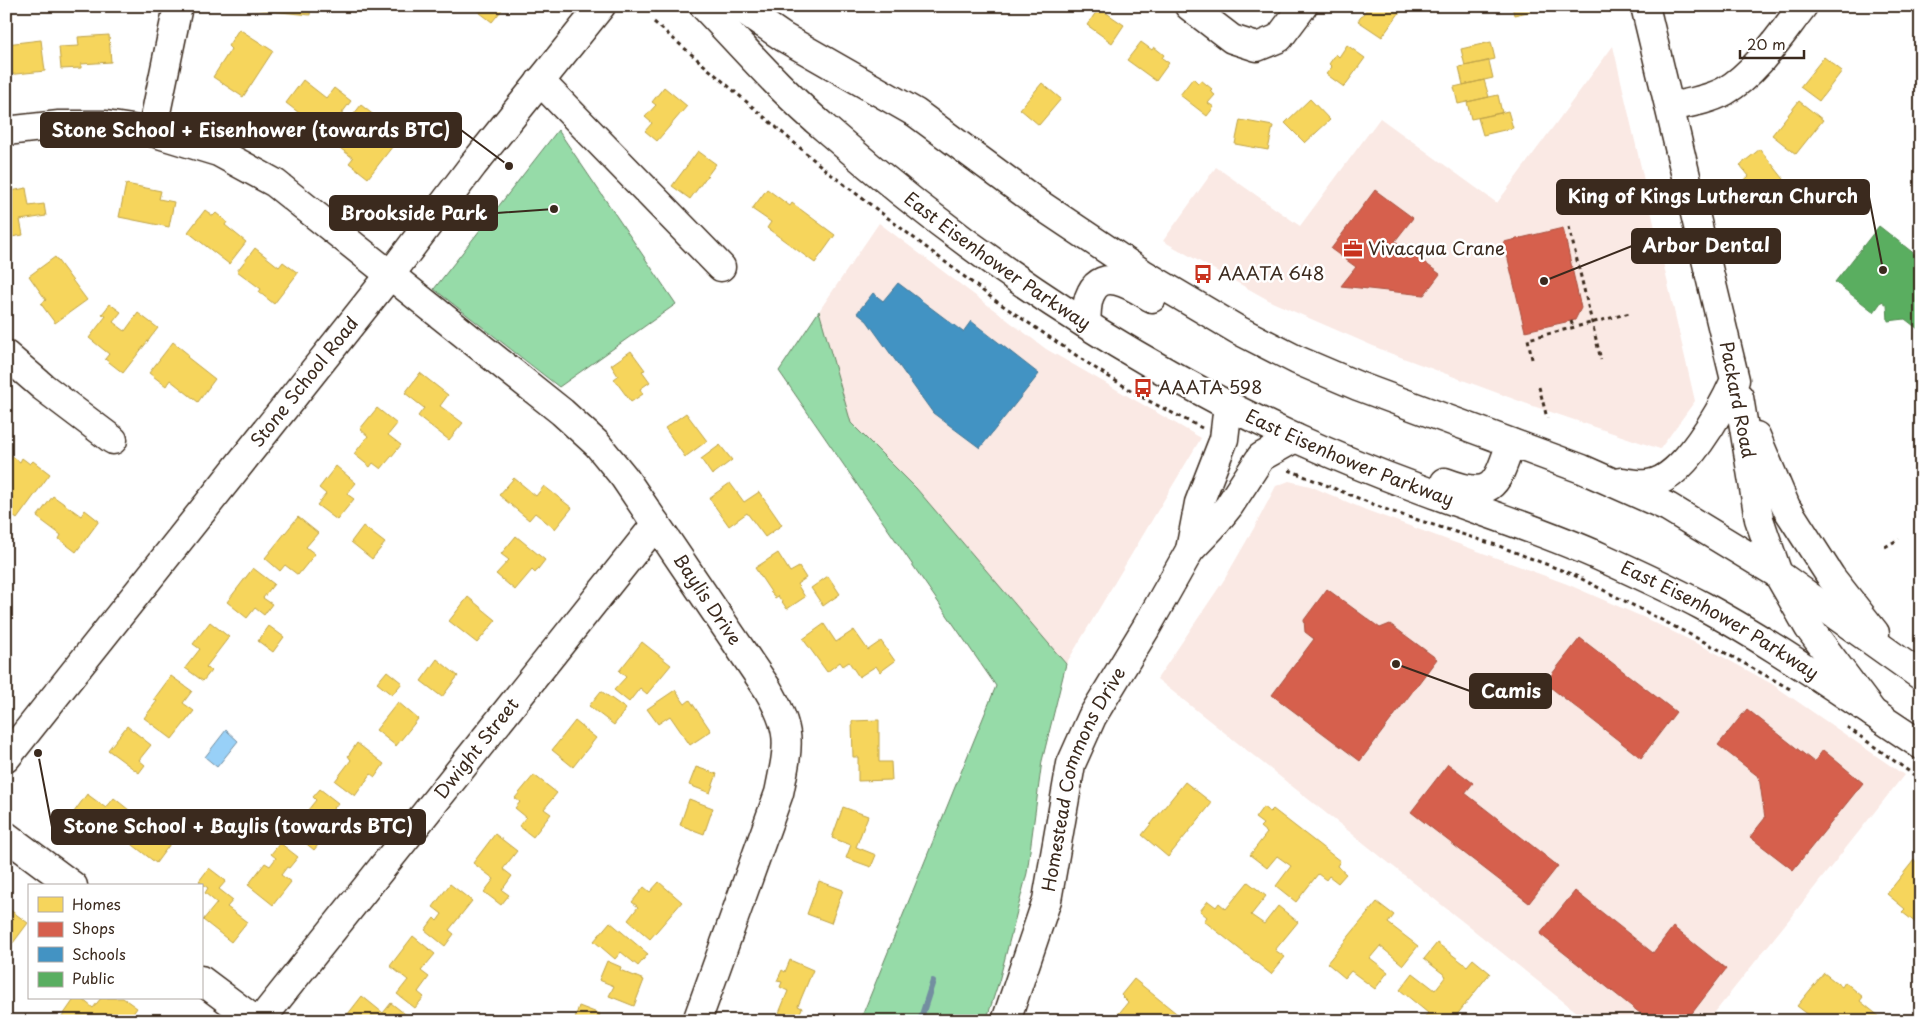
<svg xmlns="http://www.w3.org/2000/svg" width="1927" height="1027" font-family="'Playpen Sans',sans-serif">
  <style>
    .built { fill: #fae9e4 }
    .green { fill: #96dba8; stroke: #688263 }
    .water { fill: #98d0f7; stroke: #738ea0 }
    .homes { fill: #f6d55c; stroke: #bea249 }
    .shops { fill: #d6604d; stroke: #a8503f }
    .schools { fill: #4393c3; stroke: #417492 }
    .public { fill: #5aae61; stroke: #51864d }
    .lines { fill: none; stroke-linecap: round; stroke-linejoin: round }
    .stream { stroke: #738ea0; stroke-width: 6 }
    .minor-casing { stroke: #3b2a1e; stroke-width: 31 }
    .major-casing { stroke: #3b2a1e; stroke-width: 31 }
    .path { stroke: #3b2a1e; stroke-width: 3; stroke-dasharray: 4 4; stroke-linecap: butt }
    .minor { stroke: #fff; stroke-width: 28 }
    .major { stroke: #fff; stroke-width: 28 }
    .labels { text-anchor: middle; stroke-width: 5; stroke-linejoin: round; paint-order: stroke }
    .poi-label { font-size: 18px; fill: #3b2a1e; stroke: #fff; text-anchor: start }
    .street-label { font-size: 18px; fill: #3b2a1e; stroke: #fff }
    .leader { fill: none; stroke: #3b2a1e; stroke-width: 2 }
    .callout-dot { fill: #3b2a1e; stroke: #fff; stroke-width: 2 }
    .callout { fill: #3b2a1e; stroke: #3b2a1e; stroke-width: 2 }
    .callout-label { font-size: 19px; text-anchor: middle; font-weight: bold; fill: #fff }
  </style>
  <rect width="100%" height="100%" fill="#fff"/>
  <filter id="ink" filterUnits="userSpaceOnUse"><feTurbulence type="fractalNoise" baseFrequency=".02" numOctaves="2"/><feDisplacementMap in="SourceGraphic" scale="10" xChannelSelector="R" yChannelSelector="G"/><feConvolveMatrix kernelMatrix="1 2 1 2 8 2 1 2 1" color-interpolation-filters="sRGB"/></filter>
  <g filter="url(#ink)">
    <path class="built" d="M1613 46 1695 401 1660 449 1533 406 1387 352 1272 302 1163 241 1216 167 1300 226 1380 118 1497 203Z
      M879 223 1046 349 1201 438 1066 664 916 488 850 423 819 311Z
      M1289 481 1310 486 1366 510 1567 584 1645 618 1714 652 1772 684 1904 775 1708 1021H1588L1157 679 1224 580 1254 528 1276 486Z"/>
    <path class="green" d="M558 130 676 304 559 387 434 289Z
      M819 311 851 423 916 488 1066 664 1042 761 1027 873 999 981 986 1021H860L996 686 779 371Z"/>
    <path class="water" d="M226 730 238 741 217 767 205 757Z"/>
    <path class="homes" d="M251 6H311L310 15 251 9Z
      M471 6H505L492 22Z
      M1369 6H1399L1402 9 1382 37 1358 21Z
      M1512 6H1530L1532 11 1514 15Z
      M1099 8 1124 25 1112 43 1087 25Z
      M239 29 273 51 243 97 213 77 231 49 228 46Z
      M109 35 111 62 81 64V68L61 69 59 47 79 46 78 37Z
      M41 40 45 71 6 75V44Z
      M1141 42 1152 50 1154 47 1164 55 1162 58 1169 63 1156 81 1127 60Z
      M1491 42 1495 59 1465 66 1461 49Z
      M1347 45 1365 58 1344 87 1326 74 1332 67 1329 64 1336 54 1339 57Z
      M1824 57 1842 71 1819 101 1800 87Z
      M1489 61 1493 78 1463 85 1459 67Z
      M1193 78 1198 83 1201 80 1212 89 1210 91 1215 95 1208 103 1214 107 1207 116 1180 95Z
      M303 80 326 98 334 88 351 101 321 141 302 127 307 119 286 103Z
      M1484 80 1489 97 1458 104 1454 87Z
      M1042 83 1061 99 1039 125 1020 109Z
      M664 87 687 106 657 141 645 131 652 123 645 117 656 105 652 102Z
      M1498 95 1502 113 1471 119 1467 102Z
      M1310 99 1330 120 1305 143 1285 123Z
      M1799 101 1823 120 1796 154 1772 135Z
      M361 105 380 120 382 117 403 133 368 178 349 163 353 158 332 142Z
      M1508 111 1513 128 1483 135 1478 118Z
      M1240 120 1273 126 1268 150 1235 144Z
      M1760 149 1787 183 1757 206 1740 184 1749 176 1740 165Z
      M698 151 716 164 690 199 672 186Z
      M126 184 161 191 159 199 174 202 169 227 119 217Z
      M26 188 29 206 44 204 46 216 20 220 23 235 6 238V192Z
      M767 189 790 206 792 203 835 235 815 263 767 228 771 222 752 209Z
      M205 210 213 216 216 213 227 222 225 225 246 242 229 264 188 232Z
      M255 248 279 267 283 262 298 273 274 304 259 292 261 289 237 271Z
      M55 257 87 300 55 323 41 304 46 300 29 276Z
      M110 304 121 312 113 322 125 331 138 313 158 328 123 373 105 359 109 354 89 338 106 316 102 314Z
      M173 342 189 355 187 357 215 379 198 402 170 380 166 386 149 373Z
      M631 351 645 370 642 371 650 382 640 389 643 394 631 402 614 379 618 376 611 365Z
      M420 373 448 395 440 406 463 423 449 440 418 416 424 408 405 393Z
      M377 408 397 424 388 435 401 445 381 469 373 463 370 467 354 454 368 436 360 429Z
      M686 413 707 441 685 457 665 428Z
      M720 445 732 460 712 475 701 459Z
      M6 451 20 462 22 458 30 464 33 461 50 474 17 519 6 511V490L10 484 6 481Z
      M336 466 356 483 347 494 354 499 337 520 317 505 326 494 319 488Z
      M514 478 536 496 544 486 572 508 555 529 535 513 529 520 499 495Z
      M730 483 744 502 759 492 782 525 765 537 747 513 729 526 709 498Z
      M53 496 81 516 85 510 99 521 76 552 59 539 61 535 37 517Z
      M298 517 318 533 306 547 315 554 298 575 285 565 280 571 265 558Z
      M363 526 385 543 372 559 351 542Z
      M516 536 545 560 535 573 532 570 515 590 496 574 509 560 501 554Z
      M778 553 790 572 799 567 806 578 797 584 805 597 787 609 778 596 775 598 755 568Z
      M253 568 274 584 263 598 272 604 264 615 255 608 247 618 227 602Z
      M828 576 840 594 823 606 811 588Z
      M468 597 496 620 477 643 449 621Z
      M210 622 229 637 206 667 211 671 203 681 185 668 200 649 193 644Z
      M824 624 836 642 854 630 868 650 881 641 895 661 880 672 876 666 859 677 849 662 843 666 840 662 827 672 803 639Z
      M269 626 284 637 273 652 258 641Z
      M642 642 671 665 647 694 640 688 629 702 614 690 626 677 619 671Z
      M437 659 458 676 442 697 421 681Z
      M387 671 402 683 392 695 377 683Z
      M171 676 192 691 183 703 194 711 172 739 144 718 157 701 154 699Z
      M675 690 685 704 690 700 711 731 690 745 670 716 658 724 647 709Z
      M601 691 626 709 614 725 589 706Z
      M398 702 418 719 396 746 376 730Z
      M879 720V762H891L892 780 858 781V757H853L852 721Z
      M575 721 596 738 573 767 552 750Z
      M127 726 151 745 139 760 145 765 139 773 108 750Z
      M357 743 384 764 375 777 371 774 355 796 335 781 351 760 348 756Z
      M696 767 717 774 710 793 689 785Z
      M534 775 557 793 544 809 551 814 533 837 519 826 526 817 515 808 520 802 515 798Z
      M1185 782 1212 803 1168 857 1142 835Z
      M320 789 338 803 323 822 331 829 314 850 291 831 316 800 313 797Z
      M87 794 106 808 114 798 134 814 136 811 173 840 156 863 115 831 109 839 74 812Z
      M689 799 713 808 704 834 680 825Z
      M843 807 868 816 856 847 876 855 871 867 846 858 851 845 832 838Z
      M1263 807 1270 812 1273 809 1340 861 1337 866 1346 874 1338 883 1329 876 1326 880 1318 874 1296 902 1276 886 1291 866 1277 856 1267 868 1250 855 1267 833 1260 827 1263 824 1255 818Z
      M495 834 517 851 503 869 512 876 502 890 509 895 501 905 484 892 494 879 473 863Z
      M280 843 298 857 289 868 287 867 281 875 291 882 273 905 248 885 265 863 270 866 276 858 271 854Z
      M1914 860 1921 865V927L1902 912 1905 909 1887 894Z
      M209 868 226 881 219 889 233 900 227 907 247 922 231 942 203 920 217 903 205 893 208 888 199 881Z
      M819 881 843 890 831 923 807 914Z
      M659 882 682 902 650 939 628 920 638 907 632 902 644 887 650 892Z
      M1248 882 1266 896 1251 915 1264 924 1278 906 1298 922 1275 950 1285 957 1271 974 1204 921 1207 917 1200 911 1208 901 1216 907 1219 903 1226 909Z
      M450 884 472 901 449 930 454 934 445 946 425 930 434 918 437 921 442 914 433 907Z
      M1377 902 1394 915 1388 923 1418 946 1403 965 1380 946 1370 958 1388 972 1375 989 1351 971 1345 978 1327 963Z
      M6 907 28 923 13 943 6 938Z
      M610 922 648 954 638 966 621 952 615 959 594 941Z
      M413 936 435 954 421 971 429 977 418 992 424 997 415 1008 397 994 408 980 390 966Z
      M1437 943 1467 966 1473 959 1490 973 1452 1021H1421L1428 1013 1400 990 1413 973 1435 990 1446 976 1424 959Z
      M790 960 813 970 798 1006 802 1008 797 1020 779 1013 788 991 780 987 782 982 777 981 782 970 785 972Z
      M607 961 621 967 620 970 644 980 634 1006 609 996 614 986 599 980Z
      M1824 973 1842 987 1845 982 1863 997 1860 1001 1885 1021H1812L1814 1019 1797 1006Z
      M1134 979 1186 1021H1113L1128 1002 1121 995Z
      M362 996 383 1013 391 1003 414 1021H346L344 1019Z
      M75 998H81L93 1008 101 998H123L137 1008 128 1021H113L105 1015 101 1021H91L86 1017 83 1021H59Z
      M579 1006 600 1014 598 1021H574Z"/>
    <path class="shops" d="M1375 190 1413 218 1395 241 1440 274 1424 295 1341 286 1356 267 1331 249Z
      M1563 228 1581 308 1575 320 1525 331 1504 242Z
      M1327 589 1380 628 1390 624 1437 659 1360 761 1272 695 1314 639 1305 632 1304 620Z
      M1580 638 1676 712 1641 758 1545 683Z
      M1747 709 1814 762 1823 750 1863 783 1793 870 1750 837 1765 818 1759 777 1718 745Z
      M1448 764 1473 783 1465 793 1558 866 1529 903 1411 812Z
      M1575 891 1653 953 1673 927 1726 969 1686 1021H1650L1540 934Z"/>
    <path class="schools" d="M898 283 963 332 971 321 1039 374 980 448 933 413 867 321 857 313 873 293 883 301Z"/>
    <path class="public" d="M1879 226 1921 259V326L1918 329 1905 319 1888 321 1887 305 1882 301 1874 312 1835 282Z"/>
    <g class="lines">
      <path class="stream" d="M920 1021 933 981"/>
      <g class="minor-casing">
        <g id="minor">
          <path d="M1189 6 1232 39 1257 47 1279 38 1303 6"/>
          <path d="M540 81 721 267"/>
          <path d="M1670 107C1688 103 1709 100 1725 91 1756 73 1781 34 1803 6"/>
          <path id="s1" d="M6 131 59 125H106L152 132 218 152 275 183 562 412 597 444 624 477 767 688C793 731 789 745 779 793L697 1021"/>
          <path d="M152 132 178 6"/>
          <path d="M6 355 43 387 113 440"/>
          <path d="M1190 550 1199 503 1224 439 1228 405"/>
          <path d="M6 836 73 886"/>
          <path d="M201 980 256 1021"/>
          <path id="s2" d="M260 1021 656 524"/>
          <path id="s3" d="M1006 1021 1047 900 1071 764 1092 717 1146 628 1190 550 1212 527 1229 506 1261 457 1295 438"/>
        </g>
      </g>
      <g class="major-casing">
        <g id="major">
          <path id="s4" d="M704 6C744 48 782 92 826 129 966 252 1124 359 1293 437 1333 455 1374 472 1415 487 1478 511 1542 530 1603 558 1636 573 1671 589 1703 606 1762 638 1817 676 1873 713"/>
          <path d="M738 6 783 37 916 113 1039 204 1142 273 1238 330 1297 360 1358 386 1582 469 1668 507 1778 574 1921 676"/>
          <path d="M1086 324C1087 314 1086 302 1091 293 1104 266 1135 288 1152 298"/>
          <path d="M1739 397 1759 519 1778 574 1809 628 1873 713 1921 745"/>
          <path d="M1756 436 1786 507 1831 577 1875 633"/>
          <path d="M1445 482C1493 500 1496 486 1511 443"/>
          <path d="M1621 482C1630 483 1640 485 1648 484 1683 481 1722 409 1735 380L1645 6"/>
          <path id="s5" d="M6 758 390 275 473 165 601 6"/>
        </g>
      </g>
      <path class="path" d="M654 22 828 172 996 301 1098 370 1145 399 1202 428
        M1569 227 1601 360
        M1571 321 1573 327
        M1532 359 1528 339 1630 313
        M1539 387 1547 418
        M1289 470 1390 511 1499 546 1574 575 1720 650 1790 689
        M1885 547 1899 539
        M1847 727 1914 775"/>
      <use href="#minor" class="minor"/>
      <use href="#major" class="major"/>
    </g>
  </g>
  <defs>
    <g id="office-bare" transform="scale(1.5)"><path d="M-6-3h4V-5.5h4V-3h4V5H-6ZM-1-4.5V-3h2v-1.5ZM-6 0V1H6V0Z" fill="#c8321e" stroke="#fff" stroke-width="2.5" paint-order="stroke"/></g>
    <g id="bus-bare" transform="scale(1.5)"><path d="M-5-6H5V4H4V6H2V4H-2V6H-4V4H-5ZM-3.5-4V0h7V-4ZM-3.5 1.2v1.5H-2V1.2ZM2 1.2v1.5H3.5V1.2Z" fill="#c8321e" stroke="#fff" stroke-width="2.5" paint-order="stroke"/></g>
  </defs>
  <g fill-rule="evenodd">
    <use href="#office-bare" x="1353" y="249"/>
    <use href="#bus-bare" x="1203" y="274"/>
    <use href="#bus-bare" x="1143" y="388"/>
  </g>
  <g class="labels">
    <g class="poi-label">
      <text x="1368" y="255">Vivacqua Crane</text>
      <text x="1218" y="280">AAATA 648</text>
      <text x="1158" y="394">AAATA 598</text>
    </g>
    <g class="street-label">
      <text dy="6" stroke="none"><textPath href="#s4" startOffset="390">East Eisenhower Parkway</textPath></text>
      <text dy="6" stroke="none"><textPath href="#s5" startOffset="480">Stone School Road</textPath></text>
      <text transform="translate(1737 400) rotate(79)" y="6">Packard Road</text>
      <text dy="6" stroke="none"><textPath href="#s4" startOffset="795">East Eisenhower Parkway</textPath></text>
      <text dy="6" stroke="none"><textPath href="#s1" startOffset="886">Baylis Drive</textPath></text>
      <text dy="6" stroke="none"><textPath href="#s4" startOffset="1200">East Eisenhower Parkway</textPath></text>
      <text dy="6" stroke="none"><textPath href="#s2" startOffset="348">Dwight Street</textPath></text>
      <text dy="6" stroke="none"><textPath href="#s3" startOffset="255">Homestead Commons Drive</textPath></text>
    </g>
  </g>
  <path class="leader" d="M509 166L461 130M1883 270L1869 197M554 209L497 213M1544 281L1632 246M1396 664L1470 691M38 753L52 827"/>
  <g class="callout-dot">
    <circle cx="509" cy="166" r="5"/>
    <circle cx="1883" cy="270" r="5"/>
    <circle cx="554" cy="209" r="5"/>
    <circle cx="1544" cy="281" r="5"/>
    <circle cx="1396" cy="664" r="5"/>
    <circle cx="38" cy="753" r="5"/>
  </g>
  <g class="callout">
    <rect x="41" y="113" width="420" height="34" rx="5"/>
    <rect x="1557" y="180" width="312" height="34" rx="5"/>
    <rect x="330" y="196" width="167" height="34" rx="5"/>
    <rect x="1632" y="229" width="148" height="34" rx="5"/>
    <rect x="1470" y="674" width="81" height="34" rx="5"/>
    <rect x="52" y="810" width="373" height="34" rx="5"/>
  </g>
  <g class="callout-label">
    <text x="251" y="137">Stone School + Eisenhower (towards BTC)</text>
    <text x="1713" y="203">King of Kings Lutheran Church</text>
    <text x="414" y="220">Brookside Park</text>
    <text x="1706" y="252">Arbor Dental</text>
    <text x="1511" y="698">Camis</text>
    <text x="238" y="833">Stone School + Baylis (towards BTC)</text>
  </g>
  <rect width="1927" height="1027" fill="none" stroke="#fff" stroke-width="25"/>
  <rect x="12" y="12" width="1902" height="1002" fill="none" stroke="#3b2a1e" stroke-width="2" filter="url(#ink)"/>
  <rect x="28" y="884" width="175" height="115" fill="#ffffff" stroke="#b1aaa5"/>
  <rect x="38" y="897" width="25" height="15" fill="#f6d55c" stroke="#b1aaa5"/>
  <text x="72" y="910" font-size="15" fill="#3b2a1e">Homes</text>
  <rect x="38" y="922" width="25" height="15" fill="#d6604d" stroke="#b1aaa5"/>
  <text x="72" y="934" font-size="15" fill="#3b2a1e">Shops</text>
  <rect x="38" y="947" width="25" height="15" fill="#4393c3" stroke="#b1aaa5"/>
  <text x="72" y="960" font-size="15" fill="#3b2a1e">Schools</text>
  <rect x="38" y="972" width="25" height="15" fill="#5aae61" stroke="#b1aaa5"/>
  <text x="72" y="984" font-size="15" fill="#3b2a1e">Public</text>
  <path d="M1740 50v8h64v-8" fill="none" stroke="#3b2a1e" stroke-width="2.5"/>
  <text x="1747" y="50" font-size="15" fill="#3b2a1e" stroke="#ffffff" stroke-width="4" paint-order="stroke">20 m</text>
</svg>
